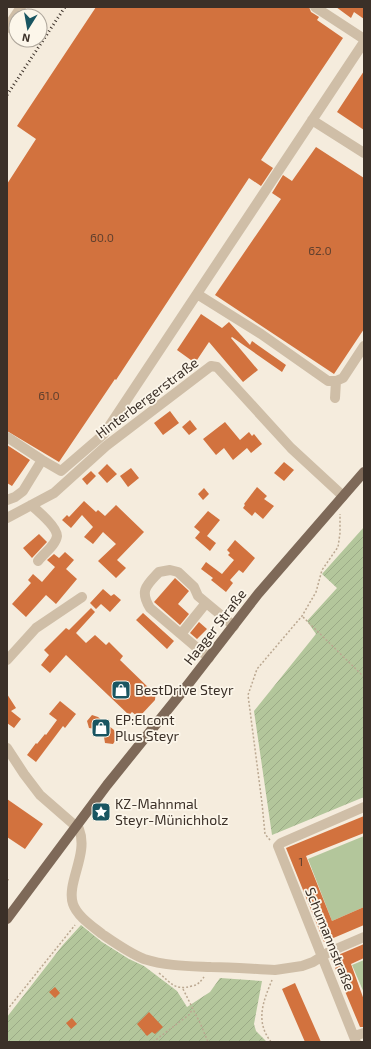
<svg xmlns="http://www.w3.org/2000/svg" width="371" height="1049" font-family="'Exo 2',sans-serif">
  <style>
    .green { fill: #b3c69b }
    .garden { fill: url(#garden-furrows) }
    .building { fill: #d2723e }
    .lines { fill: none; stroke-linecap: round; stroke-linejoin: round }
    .path { stroke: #bba891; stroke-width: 1.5; stroke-dasharray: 2 2; stroke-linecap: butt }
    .minor { stroke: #cfbea7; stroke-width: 10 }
    .major { stroke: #7e6958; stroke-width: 10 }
    .rail { stroke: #3b3028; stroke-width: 3; stroke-dasharray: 1 3; stroke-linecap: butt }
    .labels { text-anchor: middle; stroke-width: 3.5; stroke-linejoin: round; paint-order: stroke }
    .number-label { font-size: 12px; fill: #61402e }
    .street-label { font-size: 14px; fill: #3b3028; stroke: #fcf6ea }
    .poi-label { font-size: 14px; fill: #3b3028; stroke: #fcf6ea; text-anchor: start }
  </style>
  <defs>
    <pattern id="garden-furrows" width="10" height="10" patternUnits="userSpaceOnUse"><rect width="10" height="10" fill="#b3c69b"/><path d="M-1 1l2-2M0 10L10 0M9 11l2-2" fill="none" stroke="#9baa86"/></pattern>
  </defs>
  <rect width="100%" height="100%" fill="#f5ecdd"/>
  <path class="green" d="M364 836V907L332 921 308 859Z
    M364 960V993L352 965Z"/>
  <path class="garden" d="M364 527V797L272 835 254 711 316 634 307 621 337 588 322 574Z
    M81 925 102 942 129 959 144 966 177 991 187 1007 210 992 220 978 262 981 254 1024 256 1031 267 1042H7V1017L62 946Z"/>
  <path class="building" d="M96 7H309L311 12 319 17 317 20 343 38 261 160 273 168 261 186 249 178 116 380 115 379 59 462 7 431V184L36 139 17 126Z
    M336 7H364V19L354 12 351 18Z
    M364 71V130L337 112Z
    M316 147 364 178V329L334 374 215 295 281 199 272 193 283 175 292 181Z
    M201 314 222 328 229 322 250 345 252 341 286 365 282 372 232 337 231 338 258 370 243 382 209 342 195 363 177 350Z
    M170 411 179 423 163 435 154 423Z
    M190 420 197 429 189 435 182 427Z
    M225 422 240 440 249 432 252 436 254 434 262 444 251 453 247 448 233 460 224 448 216 455 203 439Z
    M7 445 30 460 12 486 7 483Z
    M284 462 294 470 284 481 274 473Z
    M107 464 117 474 107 483 98 473Z
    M131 468 139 478 128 487 120 476Z
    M91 471 96 476 87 485 82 479Z
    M257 487 267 496 264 499 274 506 263 519 255 512 252 516 243 508 245 505 244 504Z
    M204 488 209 494 203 500 198 494Z
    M84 501 96 512 98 510 105 516 116 505 144 532 117 560 126 568 116 578 98 561 116 544 103 532 93 544 84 537 93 527 82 515 71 528 62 520 67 515 69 517Z
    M208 511 220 520 207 536 216 543 210 551 195 538 200 532 194 527Z
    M39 534 47 542 32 558 23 548Z
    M235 540 255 558 243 573 239 570 230 580 233 583 226 592 211 580 213 578 201 569 206 562 222 574 234 560 228 555 230 553 227 550Z
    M65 552 74 560 66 569 77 579 56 604 46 595 26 617 12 604 31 583 28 580 33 574 42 582 55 567 47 560 54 554 59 558Z
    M175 578 189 591 178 604 189 614 180 625 154 602Z
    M103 589 111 596 114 594 121 600 110 612 101 604 96 609 90 603Z
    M91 608 95 612 76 633 86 643 95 635 106 645 109 642 123 656 120 660 152 691 156 690 155 700 141 715 137 716 132 712 129 715 66 655 50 673 41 665 49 655 44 650 66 628 69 630Z
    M143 613 174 641 167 649 136 620Z
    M199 622 207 629 197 639 190 633Z
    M7 694 16 708 11 711 21 719 14 728 7 723Z
    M60 701 76 714 65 728 63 726 36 762 27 755 36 743 37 744 45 734 46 735 57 720 49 714Z
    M92 715 98 717 114 730 117 738 113 744 105 743 104 737 96 729 89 728 87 721Z
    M7 799 43 824 25 849 7 837Z
    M364 816V833L306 856 332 921 364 907V925L324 942 286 848Z
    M364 944V958L351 964 364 1000V1027H360L331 958Z
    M295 983 321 1042H305L282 989Z
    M55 987 60 993 55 998 49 992Z
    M149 1012 163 1027 155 1034 152 1032 147 1036 137 1024Z
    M72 1018 77 1024 71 1029 66 1023Z"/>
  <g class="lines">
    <path class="path" d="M303 617 364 677
      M270 840 265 834 262 803 248 695 257 669 302 616 316 592 322 570 338 547 340 533V514
      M7 879 10 881
      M159 973C171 983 175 991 192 986 198 985 200 982 204 977
      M183 989 201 1025 208 1042
      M7 1010 75 925
      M153 1042 190 1014 192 1009
      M271 1042C255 1021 263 1002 272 980"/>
    <path class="minor" d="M315 7 364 39
      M7 28 21 7
      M312 120 364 153
      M197 294 261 334 328 381H336L343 378 364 346
      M335 398 336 381
      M7 437 42 460 61 471 104 434 364 42
      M7 500 15 497 23 491 42 460
      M31 505C38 511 57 527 57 536 56 545 43 554 38 561
      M7 518 54 493 106 446 211 366 217 367 291 448 343 496
      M181 634 206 603
      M209 658 150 608C139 590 147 585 159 572L170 570 178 572 194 587 198 596 234 626
      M7 660 36 628 82 597
      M7 748 24 774 40 795 79 829C89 854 66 883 73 904 77 916 92 926 102 934 115 943 129 953 144 959 166 966 188 966 211 967 232 967 253 969 275 970L302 966 313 962 329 952 364 937
      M354 1036 364 1033
      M356 1042 278 846 281 843 364 807"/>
    <path class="major" d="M7 919 107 785 186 687 258 594 364 472"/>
    <path class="rail" d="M7 95 65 7"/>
  </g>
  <defs>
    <g id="shop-square" transform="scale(1)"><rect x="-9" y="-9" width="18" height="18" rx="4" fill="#195561" stroke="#fcf6ea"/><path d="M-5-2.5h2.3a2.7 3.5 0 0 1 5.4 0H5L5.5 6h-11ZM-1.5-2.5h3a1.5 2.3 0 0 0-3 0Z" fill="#fff"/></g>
    <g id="sight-square" transform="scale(1)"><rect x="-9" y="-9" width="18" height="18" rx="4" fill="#195561" stroke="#fcf6ea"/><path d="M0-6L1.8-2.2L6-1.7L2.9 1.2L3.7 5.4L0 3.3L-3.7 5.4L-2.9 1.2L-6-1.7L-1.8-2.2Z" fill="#fff"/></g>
  </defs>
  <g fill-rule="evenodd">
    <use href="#shop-square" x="121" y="690"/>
    <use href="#shop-square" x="101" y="728"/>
    <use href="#sight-square" x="101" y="812"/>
  </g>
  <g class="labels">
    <g class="number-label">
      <text x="102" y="242">60.0</text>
      <text x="320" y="255">62.0</text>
      <text x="49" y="400">61.0</text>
      <text x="301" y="866">1</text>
    </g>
    <g class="street-label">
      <text transform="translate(147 398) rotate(-37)" y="5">Hinterbergerstraße</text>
      <text transform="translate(215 627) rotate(-52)" y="5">Haager Straße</text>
      <text transform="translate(330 939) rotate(68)" y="5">Schumannstraße</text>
    </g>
    <g class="poi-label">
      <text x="135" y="695">BestDrive Steyr</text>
      <text x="115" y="725">EP:Elcont<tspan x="115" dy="16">Plus Steyr</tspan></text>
      <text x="115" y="809">KZ-Mahnmal<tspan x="115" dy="16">Steyr-Münichholz</tspan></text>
    </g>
  </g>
  <rect width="371" height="1049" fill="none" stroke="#3b3028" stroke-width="16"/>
  <g transform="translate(28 28) rotate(191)"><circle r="19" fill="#fcf6ea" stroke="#afa79c"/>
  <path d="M0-3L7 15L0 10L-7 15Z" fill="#195561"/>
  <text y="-6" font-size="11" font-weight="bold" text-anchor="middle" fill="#3b3028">N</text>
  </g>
</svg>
